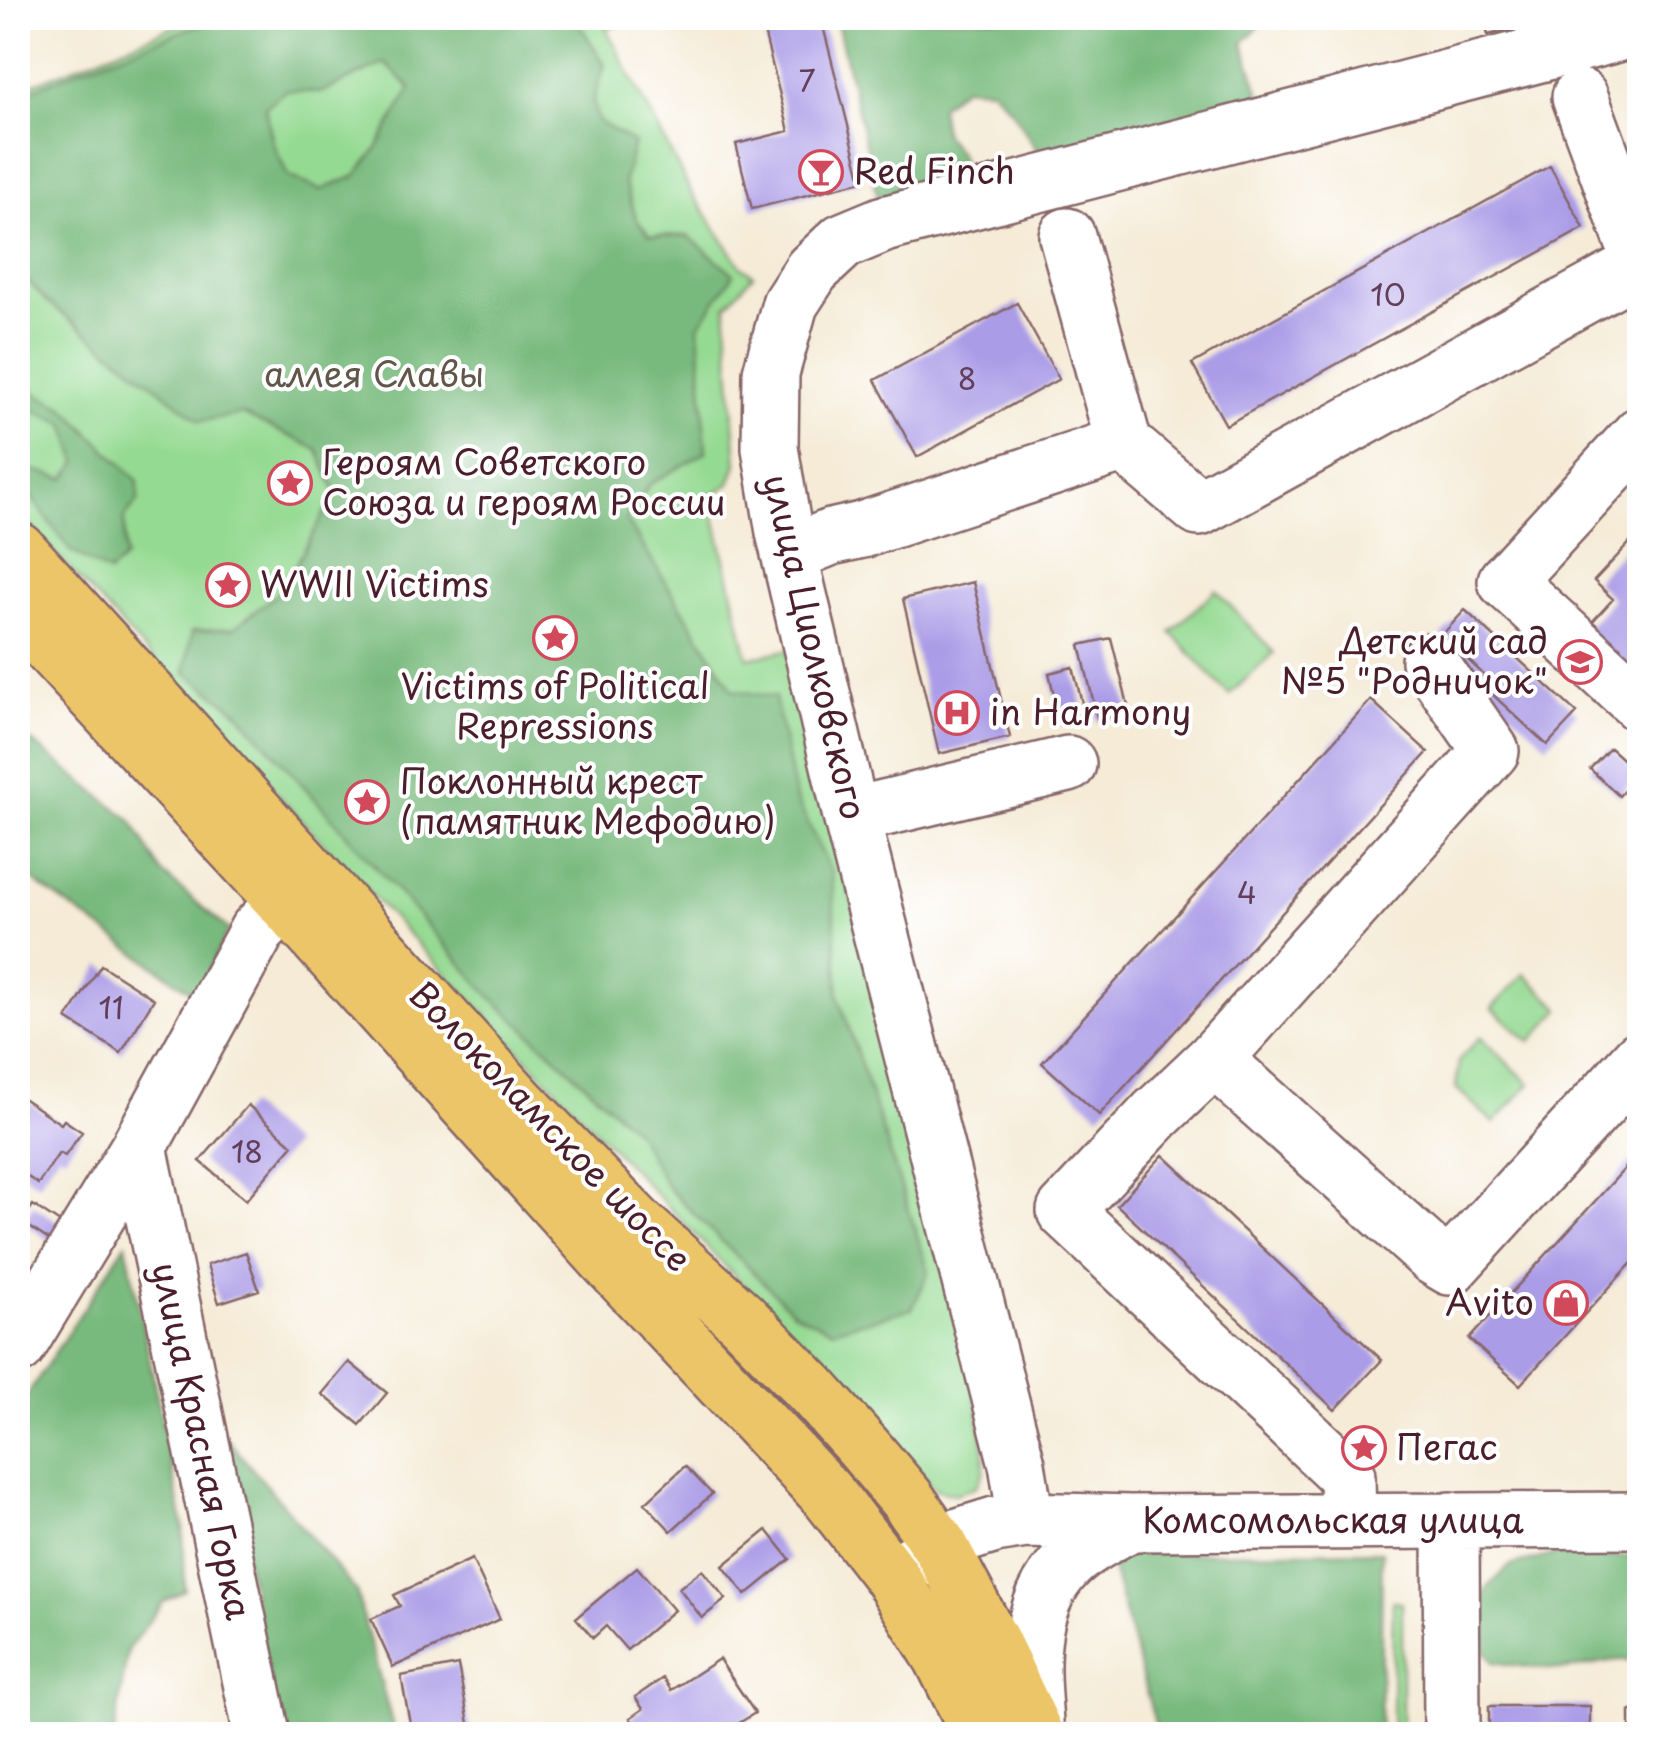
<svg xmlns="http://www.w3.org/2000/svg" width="1657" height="1752" font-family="'Playpen Sans',sans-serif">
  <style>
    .green { fill: #95da93; stroke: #707c5f; stroke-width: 2.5 }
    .forest { fill: #78ba7d; stroke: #616c54; stroke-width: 2.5; fill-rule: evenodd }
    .building { fill: #ab9ce7 }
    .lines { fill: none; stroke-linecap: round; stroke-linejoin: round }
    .minor-casing { stroke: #866667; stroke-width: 60 }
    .major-casing { stroke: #866667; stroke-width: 60 }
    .minor { stroke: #fff; stroke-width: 55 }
    .major { stroke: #edc569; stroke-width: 55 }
    .labels { text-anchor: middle; stroke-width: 8; stroke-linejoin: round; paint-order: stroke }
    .number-label { font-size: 30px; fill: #623e5a }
    .poi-label { font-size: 35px; fill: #4a1f2b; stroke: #fff; text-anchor: start }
    .park-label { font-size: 35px; fill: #60574a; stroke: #fff }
    .street-label { font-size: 35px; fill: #4a1f2b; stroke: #fff }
  </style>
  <rect width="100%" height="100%" fill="#fff"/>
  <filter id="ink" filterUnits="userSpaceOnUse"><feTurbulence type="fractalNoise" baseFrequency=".01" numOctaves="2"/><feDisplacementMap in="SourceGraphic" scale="20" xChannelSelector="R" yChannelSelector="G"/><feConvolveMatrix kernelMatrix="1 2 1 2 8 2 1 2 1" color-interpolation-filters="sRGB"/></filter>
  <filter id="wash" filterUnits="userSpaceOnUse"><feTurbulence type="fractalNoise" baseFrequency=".0048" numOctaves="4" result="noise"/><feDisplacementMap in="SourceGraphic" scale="40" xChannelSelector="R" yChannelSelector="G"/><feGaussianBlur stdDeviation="2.25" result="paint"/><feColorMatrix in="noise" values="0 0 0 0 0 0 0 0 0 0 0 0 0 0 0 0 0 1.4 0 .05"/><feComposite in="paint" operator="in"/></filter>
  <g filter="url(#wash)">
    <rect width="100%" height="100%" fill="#f5ebd7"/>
    <path class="green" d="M195 18H655L606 28 691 192 740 265 753 275 726 306 737 464 730 484 710 496 748 658 788 650 973 1378 984 1450V1471L977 1486 955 1494 935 1489 888 1437 371 895 18 513V90Z
      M1216 590 1274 653 1229 695 1171 632Z
      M1524 974 1561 1009 1530 1042 1492 1008Z
      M1480 1037 1530 1084 1494 1123 1456 1088 1459 1060Z
      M1393 1601 1402 1602V1734H1392Z"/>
    <path class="forest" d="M217 18H575L605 64 593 102 598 121 634 143 624 182 637 220 650 235 688 236 734 274 699 325 706 452 650 484 626 519 733 690 775 697 795 796 832 874 839 998 929 1272 912 1309 831 1330 793 1312 668 1188 635 1130 492 998 237 711 185 672 192 631 234 628 282 590 336 492 317 449 242 414 200 421 46 301 18 270V96L80 69ZM385 63 411 88 376 150 354 177 321 190 288 176 273 143 265 107 286 90 320 93Z
      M836 18H1294L1263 22 1243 43 1261 97 1042 158 1012 111 991 89 963 87 940 106 944 134 961 156 963 183 878 199Z
      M18 380 26 388 64 407 138 481V501L124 518 125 558 109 573 71 551 31 497 18 485V458L27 468 65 479 78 462 65 424 18 404Z
      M18 731 132 821 161 872 229 930 196 995 18 870Z
      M126 1244 183 1524 185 1590 164 1601 128 1649 114 1734H18V1409Z
      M222 1433 356 1591 395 1734H279Z
      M1382 1551 1380 1734H1156L1155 1723 1113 1572 1115 1554Z
      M1564 1552 1593 1557 1639 1556V1662C1616 1655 1590 1667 1566 1669 1541 1670 1517 1665 1493 1662L1478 1640 1479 1612 1487 1588 1510 1566Z"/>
    <g id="blocks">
      <path class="building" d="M18 18 28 48 18 51Z
        M821 18 862 181 752 209 736 144 789 131 764 32Z
        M1483 18H1510L1513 29 1488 35Z
        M1550 166 1584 228 1226 425 1192 364Z
        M1017 303 1059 379 917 457 875 380Z
        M1640 532V686L1582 633 1613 599 1594 581Z
        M973 582 1010 737 939 754 903 599Z
        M1465 610 1577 713 1547 745 1478 681 1484 675 1442 635Z
        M1111 638 1130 713 1098 721 1080 645Z
        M1073 667 1086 719 1061 725 1049 673Z
        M1371 700 1428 752 1099 1115 1042 1063Z
        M1610 748 1639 774 1619 796 1590 769Z
        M101 965 154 999 121 1053 67 1019Z
        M18 1095 61 1124 64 1120 82 1132 65 1156 59 1153 38 1184 18 1170Z
        M248 1105 293 1145 246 1200 200 1161Z
        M1640 1152V1254L1520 1385 1469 1339Z
        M1163 1155 1382 1360 1335 1410 1117 1205Z
        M33 1205 63 1225 52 1242 22 1222Z
        M246 1252 259 1290 219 1303 207 1265Z
        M349 1362 387 1393 360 1425 322 1394Z
        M685 1466 712 1494 671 1531 645 1503Z
        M767 1530 790 1559 746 1595 723 1566Z
        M472 1559 500 1619 393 1667 371 1619 400 1606 394 1595Z
        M637 1567 674 1610 627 1650 606 1626 593 1638 576 1618Z
        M702 1570 726 1599 702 1618 679 1588Z
        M719 1659 755 1713 722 1734H642L630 1718 643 1709 635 1697 663 1678 671 1690Z
        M458 1665 471 1734H412L401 1676Z
        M1489 1706H1590V1734H1489Z
        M1630 1711H1640V1734H1630Z"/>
    </g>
  </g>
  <g filter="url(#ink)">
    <use href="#blocks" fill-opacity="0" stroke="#866667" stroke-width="2.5"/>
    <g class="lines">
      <g class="minor-casing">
        <path id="minor" d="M1580 97 1640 260
          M1067 236 1124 444
          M1640 435 1506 581 1640 704
          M789 554 831 537 862 530 1124 444 1199 508 1640 265
          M851 816 1068 764
          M1214 1059 1491 751 1429 661
          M139 1147 262 1734
          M18 1346 139 1147 257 931 285 902
          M1026 1520 1017 1464 851 816 784 532 770 448 771 373 790 304 812 270 843 241 884 224 1640 28
          M1451 1520 1452 1734
          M1348 1521 1347 1476 1065 1211 1156 1114 1214 1059 1435 1258 1450 1267 1640 1059
          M898 1572 956 1537 995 1525 1026 1520 1130 1523 1640 1520
          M1036 1734C1031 1672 1021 1599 1077 1555 1093 1543 1113 1533 1130 1523"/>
      </g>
      <g class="major-casing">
        <path id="major" d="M18 550 518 1102 639 1226 741 1318 811 1389 863 1447 907 1499 940 1546 992 1643 1035 1734
          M18 613 285 902 608 1261 828 1495 891 1576 942 1658 980 1734"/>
      </g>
      <use href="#minor" class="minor"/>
      <use href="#major" class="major"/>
    </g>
  </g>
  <defs>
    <g id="bar-ring" transform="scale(2.25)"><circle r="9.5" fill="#fff" stroke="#d1495b" stroke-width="1.5"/><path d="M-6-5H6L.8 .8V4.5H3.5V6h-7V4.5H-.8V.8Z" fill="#d1495b"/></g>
    <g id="sight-ring" transform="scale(2.25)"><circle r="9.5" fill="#fff" stroke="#d1495b" stroke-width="1.5"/><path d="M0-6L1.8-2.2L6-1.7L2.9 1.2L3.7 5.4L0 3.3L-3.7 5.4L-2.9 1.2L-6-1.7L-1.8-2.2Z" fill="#d1495b"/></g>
    <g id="school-ring" transform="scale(2.25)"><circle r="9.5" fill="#fff" stroke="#d1495b" stroke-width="1.5"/><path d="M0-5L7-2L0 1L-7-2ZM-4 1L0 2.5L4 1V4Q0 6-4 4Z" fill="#d1495b"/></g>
    <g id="hospital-ring" transform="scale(2.25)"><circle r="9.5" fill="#fff" stroke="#d1495b" stroke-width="1.5"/><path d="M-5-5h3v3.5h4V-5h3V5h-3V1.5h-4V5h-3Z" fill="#d1495b"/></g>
    <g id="shop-ring" transform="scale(2.25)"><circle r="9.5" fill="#fff" stroke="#d1495b" stroke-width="1.5"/><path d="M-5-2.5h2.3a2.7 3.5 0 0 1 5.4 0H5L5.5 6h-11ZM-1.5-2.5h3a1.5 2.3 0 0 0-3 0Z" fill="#d1495b"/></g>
  </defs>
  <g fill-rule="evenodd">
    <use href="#bar-ring" x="821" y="172"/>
    <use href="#sight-ring" x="290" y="483"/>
    <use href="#sight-ring" x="228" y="585"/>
    <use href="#sight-ring" x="555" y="638"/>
    <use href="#school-ring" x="1580" y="662"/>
    <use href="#hospital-ring" x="957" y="713"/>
    <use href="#sight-ring" x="367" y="802"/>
    <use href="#shop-ring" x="1566" y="1303"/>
    <use href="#sight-ring" x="1364" y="1448"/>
  </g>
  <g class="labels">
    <g class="number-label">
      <text x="807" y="92">7</text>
      <text x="1388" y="306">10</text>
      <text x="967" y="390">8</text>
      <text x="1247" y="904">4</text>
      <text x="111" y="1019">11</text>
      <text x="247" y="1163">18</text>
    </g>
    <g class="poi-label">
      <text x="854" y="184">Red Finch</text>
      <text x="322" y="475">Героям Советского<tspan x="322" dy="40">Союза и героям России</tspan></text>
      <text x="260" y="597">WWII Victims</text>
      <text x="1548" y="654" text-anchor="end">Детский сад<tspan x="1548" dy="40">№5 "Родничок"</tspan></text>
      <text x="555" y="699" text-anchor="middle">Victims of Political<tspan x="555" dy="40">Repressions</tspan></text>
      <text x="990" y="725">in Harmony</text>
      <text x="400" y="794">Поклонный крест<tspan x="400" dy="40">(памятник Мефодию)</tspan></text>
      <text x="1534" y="1315" text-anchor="end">Avito</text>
      <text x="1396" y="1460">Пегас</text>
    </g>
    <g class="park-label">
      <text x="374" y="387">аллея Славы</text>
    </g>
    <g class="street-label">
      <text transform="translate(814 647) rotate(77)" y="12">улица Циолковского</text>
      <text transform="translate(550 1127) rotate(46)" y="12">Волоколамское шоссе</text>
      <text transform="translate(201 1441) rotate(78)" y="12">улица Красная Горка</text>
      <text x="1333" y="1533">Комсомольская улица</text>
    </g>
  </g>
  <rect width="1657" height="1752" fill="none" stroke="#fff" stroke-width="60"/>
</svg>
